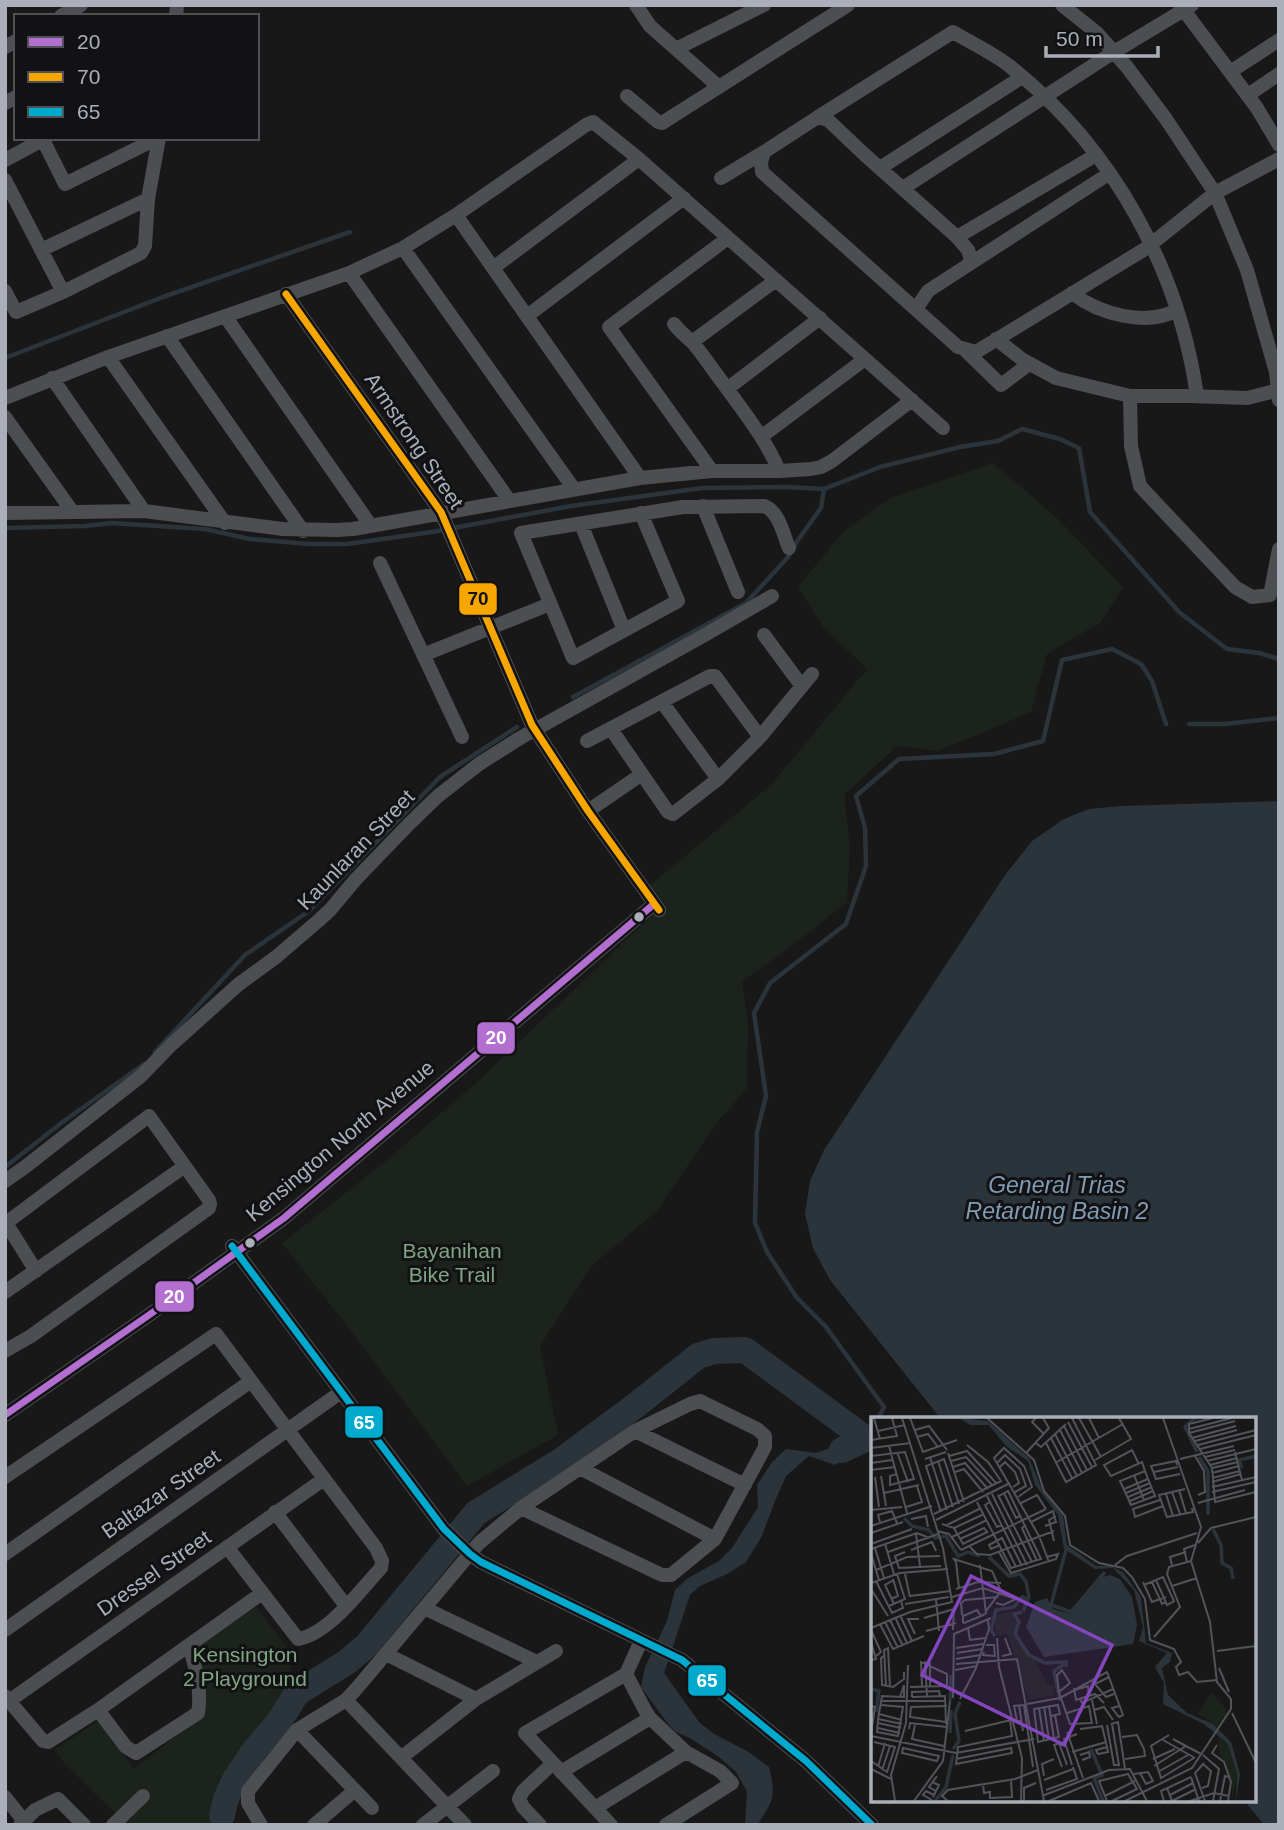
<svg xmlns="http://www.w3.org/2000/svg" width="1284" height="1830" font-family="Helvetica,sans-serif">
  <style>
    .green { fill: #1c231d }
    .water { fill: #2b343b }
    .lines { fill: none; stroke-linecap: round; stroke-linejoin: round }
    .stream { stroke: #2b343b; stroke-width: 4.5 }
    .river { stroke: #2b343b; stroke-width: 26 }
    .street { stroke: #4c4e52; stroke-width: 14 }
    .bus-1-casing { stroke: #121215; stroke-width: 12 }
    .bus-2-casing { stroke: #121215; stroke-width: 12 }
    .bus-3-casing { stroke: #121215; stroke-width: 12 }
    .bus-1 { stroke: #b36fd0; stroke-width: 7 }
    .bus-2 { stroke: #f7a600; stroke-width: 7 }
    .bus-3 { stroke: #00a9ce; stroke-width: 7 }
    .bus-dot { fill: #aaafba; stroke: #121215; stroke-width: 2.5 }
    .labels { text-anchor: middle; stroke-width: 6; stroke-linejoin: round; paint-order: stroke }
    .street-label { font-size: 21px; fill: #aaafba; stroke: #121215 }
    .park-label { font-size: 21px; fill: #80a583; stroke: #121215 }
    .water-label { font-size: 23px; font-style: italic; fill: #809cb5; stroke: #121215 }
    .inset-river { fill: none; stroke: #2b343b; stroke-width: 3.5 }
    .inset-road { fill: none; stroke: #525459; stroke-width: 2 }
    .view { fill: #8446be; fill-opacity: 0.15; stroke: #8446be; stroke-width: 3.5 }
    .inset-edge { fill: none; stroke: #aaafba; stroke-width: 3.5 }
    .line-badge { stroke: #121215; stroke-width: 2.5 }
    .badge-label { font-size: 19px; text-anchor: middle; font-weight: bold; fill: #fff }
    .pale-badge-label { font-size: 19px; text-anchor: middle; font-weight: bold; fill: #111 }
  </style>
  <rect width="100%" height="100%" fill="#181819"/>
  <path class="green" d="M993 463 1057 518 1123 587 1101 622 1047 654 1031 712 938 751 897 746 844 795 850 847 847 902 812 930 742 982 748 1023 747 1088 716 1124 656 1212 591 1266 540 1346 558 1435 467 1486 362 1345 282 1243 386 1161 479 1080 663 905 649 886 772 784 867 669 824 628 798 587 843 532 890 498Z
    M256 1607 294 1656 283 1695 219 1780 215 1825H127L65 1764 54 1750 98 1721 134 1769 205 1713V1698L196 1646Z"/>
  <path class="water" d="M1279 801V1825H1264L1244 1800H1254V1419H941L830 1280 813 1248 805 1214 810 1181 824 1150 1005 875 1032 841 1064 819 1089 809 1121 806Z
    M873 1425V1440L835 1465 809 1456 786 1476 775 1501 762 1536 746 1562 727 1574 700 1586 690 1595 664 1673 699 1722 714 1734 747 1751 769 1767C776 1796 774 1800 757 1825H745L747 1792 736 1772 719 1757 690 1738 676 1732 668 1724 641 1687 645 1667 667 1621 675 1590 688 1578 719 1561 732 1548 758 1507 757 1485 772 1462 786 1449 816 1453 839 1445Z"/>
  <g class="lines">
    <path class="stream" d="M5 358 163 297 350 232
      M5 528 85 526 111 523 205 529 250 539 308 544H347L432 532 571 506 702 488 787 487 824 489
      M573 697 746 603 788 557 798 540 821 508 824 489 880 467 960 447 998 441 1022 429 1060 439 1079 448 1090 512 1179 612 1227 649 1259 653 1279 659
      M1189 724H1225L1279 718
      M155 1052 245 955 309 911 440 777 517 727
      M5 1167 64 1121 144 1064
      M878 1419 884 1407 826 1327 797 1298 767 1252 755 1223 757 1132 766 1096 754 1013 770 983 846 924 866 866 865 828 856 796 899 759 994 754 1043 741 1062 660 1112 649 1141 664 1152 681 1166 724
      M221 1825 222 1815"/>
    <path class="river" d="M222 1815 226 1799 234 1781 254 1751 280 1720 297 1693 347 1662 366 1646 476 1513 562 1460 635 1406 698 1356 714 1351 745 1350 866 1439 842 1450"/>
    <path class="street" d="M636 5 650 26 719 87
      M1062 5 1097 33 1127 67 1166 119 1215 193 1247 270 1276 372 1279 400
      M1180 5 1257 108 1279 145
      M61 16 81 5
      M176 16 177 5
      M5 47 16 41
      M676 49 764 5
      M1230 72 1279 40
      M1248 95 1279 74
      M627 96 658 122 662 123 848 5
      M5 103 16 97
      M818 117 953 32C973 44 995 54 1012 68 1113 149 1179 269 1197 396
      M43 140 65 184 158 138
      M5 160 46 138
      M880 168 1022 77
      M721 178 764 152
      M5 180 63 292
      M903 188 1114 52 1192 5
      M456 215 640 478
      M957 237 1096 155
      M403 248 574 489
      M41 250 148 199
      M968 265 1110 173
      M493 268 639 159
      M349 273 509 500
      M5 291 16 312 63 292 141 253 145 246 148 199 159 138
      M1072 293C1099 314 1146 327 1177 310
      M286 294 441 512 532 725 588 811 659 910
      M916 309 928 291 968 265 971 259 968 250 957 237 865 155 828 120 818 117 764 152 761 162 762 172 958 347 976 352 1145 249 1215 193 1279 159
      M225 316 371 526
      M527 316 684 198
      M674 324C680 332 687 337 693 343 704 356 713 370 723 383 743 411 766 439 779 471
      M167 336 303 531
      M996 339 1023 360 1056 378 1130 396H1190L1247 398 1279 390
      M692 342 776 280
      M964 349 1001 385 1029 364
      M108 357 225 523
      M52 378 144 511
      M727 389 820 318
      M1130 396 1131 446 1140 486 1235 587 1252 597 1270 595 1279 549
      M5 398 108 357 349 273 403 248 456 215 586 125 593 122 639 159 943 428
      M5 417 72 511
      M761 437 865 359
      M712 471 609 327 728 238
      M703 506 738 592
      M5 513 144 511 283 529 337 530 353 529 640 478 712 471H779L811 469 821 467 832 461 912 400
      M641 513 678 601 573 658 521 533 683 507 764 506C779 511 783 534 789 548
      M581 524 624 630
      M380 563 462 737
      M764 635 801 685
      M423 655 550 604
      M662 702 718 779
      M611 729 668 812 673 814 718 779 760 737 812 674
      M587 741 710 676H715L760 737
      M588 811 642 774
      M5 1181 25 1167 141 1076 171 1045 239 984 276 957 318 921 330 910 356 879 410 823 438 796 479 764 520 738 703 636 772 596
      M232 1246 444 1529 470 1554 481 1562 682 1660 806 1761 872 1825
      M5 1292 185 1166
      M5 1351 31 1336 209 1208 210 1204 209 1200 149 1116 6 1223 36 1271
      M5 1415 149 1315 284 1218 654 904
      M635 1431 745 1485
      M580 1468 715 1539
      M5 1477 216 1334 376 1548 382 1561 381 1568C360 1590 329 1634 298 1639L227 1547
      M275 1512 346 1606
      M5 1554 251 1381
      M424 1608 537 1662
      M5 1630 341 1392
      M386 1654 476 1699
      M626 1674 646 1712 650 1718 686 1752 720 1771 732 1783 666 1825
      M5 1696 43 1741 48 1742 98 1710 262 1593
      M346 1700 465 1825
      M9 1701 324 1479
      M98 1710 126 1747 136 1753 198 1713C202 1691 196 1667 189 1646
      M297 1730 372 1808
      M402 1757 476 1699 556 1651
      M561 1772 650 1718
      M5 1797 24 1821
      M595 1808 686 1752
      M20 1825 35 1810 58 1799 84 1825
      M113 1825 143 1796
      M261 1825 248 1803V1791L297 1730 346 1700 357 1688 479 1543 521 1508 635 1431 690 1404 700 1401 757 1429 765 1436V1447L715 1539 671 1575H662L521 1508
      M314 1825 354 1791
      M423 1825 493 1771
      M540 1825 523 1807 519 1799 523 1791 553 1763
      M611 1825 525 1733 626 1674 641 1641"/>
    <g class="bus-1-casing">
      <path id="bus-1" d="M5 1415 149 1315 284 1218 654 904"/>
    </g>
    <g class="bus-2-casing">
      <path id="bus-2" d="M286 294 441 512 532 725 588 811 659 910"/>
    </g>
    <g class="bus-3-casing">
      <path id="bus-3" d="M232 1246 444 1529 470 1554 481 1562 682 1660 806 1761 872 1825"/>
    </g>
    <use href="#bus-1" class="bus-1"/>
    <use href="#bus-2" class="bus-2"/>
    <use href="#bus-3" class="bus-3"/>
  </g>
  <g class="bus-dot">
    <circle cx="639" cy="917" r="6"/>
    <circle cx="250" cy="1243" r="6"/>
  </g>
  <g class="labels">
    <g class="street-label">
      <text transform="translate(414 441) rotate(56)" y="7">Armstrong Street</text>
      <text transform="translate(356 850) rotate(-46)" y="7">Kaunlaran Street</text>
      <text transform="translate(340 1141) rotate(-40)" y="7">Kensington North Avenue</text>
      <text transform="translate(161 1494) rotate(-35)" y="7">Baltazar Street</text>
      <text transform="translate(154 1573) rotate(-35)" y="7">Dressel Street</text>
    </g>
    <g class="park-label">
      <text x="452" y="1258">Bayanihan<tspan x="452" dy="24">Bike Trail</tspan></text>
      <text x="245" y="1662">Kensington<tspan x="245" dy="24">2 Playground</tspan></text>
    </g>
    <g class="water-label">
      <text x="1057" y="1193">General Trias<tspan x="1057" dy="26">Retarding Basin 2</tspan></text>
    </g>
  </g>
  <g transform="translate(871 1417)">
    <rect width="385" height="385" fill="#181819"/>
    <path d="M139 194 145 205V223L164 242 176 267 183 269 184 278 158 283 136 217 127 219 124 213V199ZM340 275 357 294 346 310 327 297ZM347 320 357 327 366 357 361 384V365L348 337Z" fill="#1c231d"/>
    <path d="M88 1 117 4 158 41 171 72 192 99 196 128 225 149H239L252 155 270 180 275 226 301 236 299 245 291 251 297 278 316 296 342 307 360 325 369 357 365 384 366 357 357 327 333 307 292 287 293 266 284 250 296 236 268 224 272 210 263 173 242 151 224 152 193 132 187 98 164 68 157 44 135 29 118 8H99ZM239 158 249 162 261 180 266 208 262 227 173 240 155 210 164 185 176 181 182 192 200 197 232 160Z" fill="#2b343b"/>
    <path class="inset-river" d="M324 1 314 10 326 35M328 40 337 54V98M371 51 368 43 385 39M33 101 41 109 58 113 64 121 75 119 87 139 97 135 109 139M342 112 350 128 351 146 360 151 362 162M195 133 180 188 200 195 234 155M118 140 138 159 149 157 155 165 158 180 152 194M151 195 143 197 148 205 144 217 158 238 174 246 195 245M124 219 120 213 125 193 143 190 151 180 157 182M0 272 8 274 5 295M79 284 80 258M189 284 183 254 195 246V250M79 316 80 293M82 332 88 324 84 297 89 285M220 332 231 358 223 361 232 384M64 384 75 370 82 338"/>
    <path class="inset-road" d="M3 1 9 22M39 1 52 35 86 23M116 1 163 43 173 74 194 99 199 128 228 146 252 151 261 160 274 182 279 223 303 232 310 245 305 250 308 258 317 255 326 265 346 263M165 1 161 5 173 17M208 1 230 40M218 1 228 21M342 1 318 7V16L341 51 344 85 385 75M197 5 221 50M193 9 216 53M318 12 361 1M44 13 58 9 76 33M189 13 211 56M7 14 34 8M318 16 364 4M184 17 206 59M46 20 57 17 67 30M180 21 201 61M321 21 365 9M0 23 26 19 21 1M324 24 366 13M165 26 170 30 195 7M175 26 195 65 225 48 201 1M327 28 385 13M18 29 36 96M0 31 40 26M329 32 385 18M26 35 37 65M364 35 371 63M77 36 93 85M155 36 178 11 172 1M0 39 34 35 43 62 19 68V59L26 57M78 39 96 34 126 67M324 39 333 54 334 75 327 78M59 40 76 93M334 40 364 33M54 42 75 35M309 42 363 29M224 43 260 22 248 1M67 44 82 90M80 44 95 40 122 69M336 44 385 32M186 45 252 7M0 46 21 43M126 46 134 38 149 52 155 69 144 75M268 47 261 33 233 48 240 59 271 45 274 54M306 48 305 44 280 49 285 62 309 57M339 48 366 41M82 50 94 46 117 72M129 50 134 45 144 55 148 66 142 70M341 51 367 45M0 53 24 50M84 55 93 52 112 75M283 55 307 50M341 56 368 49M263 58 273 83M10 59 15 89M4 60 8 90M341 61 369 54M341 65 370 57M341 70 385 60M253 72 277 62M314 72 288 78 296 100 322 95 321 91M308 73 315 96M301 75 309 97M341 75 385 65M13 76 48 68M133 76 145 101 150 98M255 76 279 66M121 77 156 148M295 77 302 99M127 78 161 145M116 79 151 149M284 79 260 88 249 64 274 54 277 62 284 79 285 80M147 80 161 70 153 49 133 31 123 41 168 119 178 145M257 80 281 70M289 83 262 92 264 100 292 89M259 84 282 74M106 85 140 151 170 142 137 74 128 79M119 85 114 88 126 110 131 108M150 86 166 78 175 92M327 86 374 73M35 90 51 85 46 69M0 93 31 90M70 95 55 49 73 42 88 87M63 97 130 64 117 45 96 28M40 102 55 99 57 110M65 103 139 66M9 105 7 98 21 94 26 106M160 105 182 94 185 105 174 109M71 107 83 111 92 127 116 115M76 108 110 91M155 108 151 111 166 144M0 109 61 89M83 111 113 97M66 114 78 117 90 133M0 116 32 105M45 117 49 149M81 120 116 103M89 122 113 111 117 116M183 124 178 103 185 99M327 126 340 111 385 100M0 127 41 112M14 127 23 157M129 128 120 132 118 128 131 121 145 150M99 130 106 137 119 138 183 114M4 131 13 161M0 132 46 116 56 120M40 133 61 125 65 134M90 133 175 92M17 135 67 117M34 135 24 139 28 151 70 149M128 135 140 156 185 142 187 137 176 140M0 137 8 163M316 145 313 132 324 128M109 148 115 196 114 197 110 199 93 206 92 205V199L106 193 110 199M244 148 256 139 326 116M301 148 299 140 315 135M5 153 36 140 69 139M34 157 39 180M23 163 14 168 23 187M5 164 21 196 32 191 30 184M272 165 281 185 295 180M281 165 291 187 295 185M0 166 29 156 77 152M273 168 292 160 303 184 296 188 285 163M301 169 326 161M88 171 85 145 83 142 121 154 130 174 115 194M0 172 17 199M85 172 107 165 130 166M39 179 80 174M81 180 112 171 145 182 132 188 125 186M20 182 27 179 22 162M65 182 68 214M34 187 78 180M18 189 34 182 26 157M29 198 41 224M91 198 90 186 94 183 127 180M24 200 36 226M53 201 83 192M19 203 32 229M14 205 27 231M9 207 22 232 53 219M0 211 39 195 81 185 72 131 31 1M97 211 99 223 114 221M0 213 10 235 5 239M82 213 83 190M55 214 85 206M44 217 37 202H48M283 220 309 190 296 157 298 150 320 144M126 221 128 250 151 341 150 384M0 225 5 242 0 243M85 231 112 227M346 234 385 229M113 235 112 238 124 239 123 228H115M86 236 111 232M14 238 10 241 11 268 22 270 33 262V255M131 239 140 237 134 221M85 242 109 238M146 242 173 384M54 244 56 279M59 246V269M85 247 146 242M348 251 358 275M84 253 106 249M238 260 224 267 235 280 243 277M15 269 13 233 17 231 19 270M39 270 76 269V257L50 245 51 269M203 271 205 283 224 277 233 286M204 273 217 269 218 279M188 275 199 266 191 253 186 258 188 275 199 307 221 306M41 280 74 279 75 307M41 280V275L68 274 69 279M82 281 83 217 120 201M89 282 105 251 118 212 117 203M209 282 211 286 242 272M221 283 226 307M10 284H75M156 287 189 281 236 255 252 298 248 300 241 291 248 289M10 288 32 290 27 319 6 315 7 302 11 279 33 280V268L29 280M148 288 152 314M0 289 4 290 0 317M173 289 178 323M178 289 183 322M168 291 173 324M223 293 233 290 242 303M196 296 218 289 221 307M361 296 385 346M8 297 31 303M180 299 189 297 187 288 163 292 167 325 188 320 184 298M7 302 31 307M139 303 141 319 87 330 85 347 141 336 140 330M151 304H146L143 289 153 288 162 350M75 305 39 300 40 290 76 289M7 306 30 311M240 307 247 305 254 352M44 308 41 322 73 329M236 308 243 348H248L241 307M231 309 236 330 237 335 227 337 225 333 236 330M7 311 29 316M38 312 39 306 76 310M209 312 232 309M94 314 140 303M196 315 212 361M298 318 280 329 290 361 323 341M0 319 85 336 163 322M251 320 266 318 273 332 274 339 254 342M302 322 330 337M292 323 324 341M188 326 196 348M346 328 341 336 353 345 360 365 357 384M32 331 68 339 66 344 31 336 32 331V330M201 335 235 325M209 338 218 335 219 340 211 343M332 338 348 352 342 384M85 342 140 331M282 342 304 332M0 344 16 355 24 330 3 325M333 346 324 356 334 384M201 348 193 322 206 317M283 349 315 329M7 350 14 326M191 350 183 328 193 325M0 352 20 362M11 353 19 329M287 355 317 338M263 357 277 355 282 364 275 367 269 356M173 359 171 347 183 342M320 360 328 384M173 363 202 352M61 365 68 368 62 380M112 367 113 376 119 375V381L141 380 140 362M296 371 301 384 325 372M331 371 337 369 340 354 332 347M175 373 206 362 202 350M65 374 58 370 66 359M299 378 322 366M171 379 238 353 259 352 276 384M234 379 264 364M61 383 52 378 55 374 63 378M24 384 20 358 35 306 37 248M43 384 72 344 79 284M77 384 71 379 77 373 144 362 167 353M153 384V371L165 366M178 384 220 366 228 384M236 384 228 364 257 357 266 372 241 384M254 384 321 351 360 292V282L346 265 339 205 320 144 330 110 292 1M293 384 290 374 320 360M319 384 343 376 358 379M349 384 354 359 358 360"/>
    <path class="view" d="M100 159 241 228 193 328 51 258Z"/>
    <rect width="385" height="385" class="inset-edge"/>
  </g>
  <g class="line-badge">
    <rect x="458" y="582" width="40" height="34" rx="7" fill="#f7a600"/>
    <rect x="476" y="1021" width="40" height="34" rx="7" fill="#b36fd0"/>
    <rect x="154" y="1280" width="41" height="33" rx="7" fill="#b36fd0"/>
    <rect x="344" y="1405" width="40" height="34" rx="7" fill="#00a9ce"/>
    <rect x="687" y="1664" width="40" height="33" rx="7" fill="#00a9ce"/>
  </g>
  <g class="badge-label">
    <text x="496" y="1044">20</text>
    <text x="174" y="1303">20</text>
    <text x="364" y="1429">65</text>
    <text x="707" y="1687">65</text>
  </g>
  <g class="pale-badge-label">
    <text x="478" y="605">70</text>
  </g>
  <rect width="1284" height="1830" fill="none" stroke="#aaafba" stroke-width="14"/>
  <rect x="14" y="14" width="245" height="126" fill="#121215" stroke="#4f5157" stroke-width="2"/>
  <rect x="28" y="37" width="35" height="10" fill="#b36fd0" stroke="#4f5157" stroke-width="2"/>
  <text x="77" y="49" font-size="21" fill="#aaafba">20</text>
  <rect x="28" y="72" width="35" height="10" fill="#f7a600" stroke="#4f5157" stroke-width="2"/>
  <text x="77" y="84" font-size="21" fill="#aaafba">70</text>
  <rect x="28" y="107" width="35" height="10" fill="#00a9ce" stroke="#4f5157" stroke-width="2"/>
  <text x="77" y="119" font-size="21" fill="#aaafba">65</text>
  <path d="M1046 46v10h112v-10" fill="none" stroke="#aaafba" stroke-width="3.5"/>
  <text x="1056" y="46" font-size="21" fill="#aaafba" stroke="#121215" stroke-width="5" paint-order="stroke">50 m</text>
</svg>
